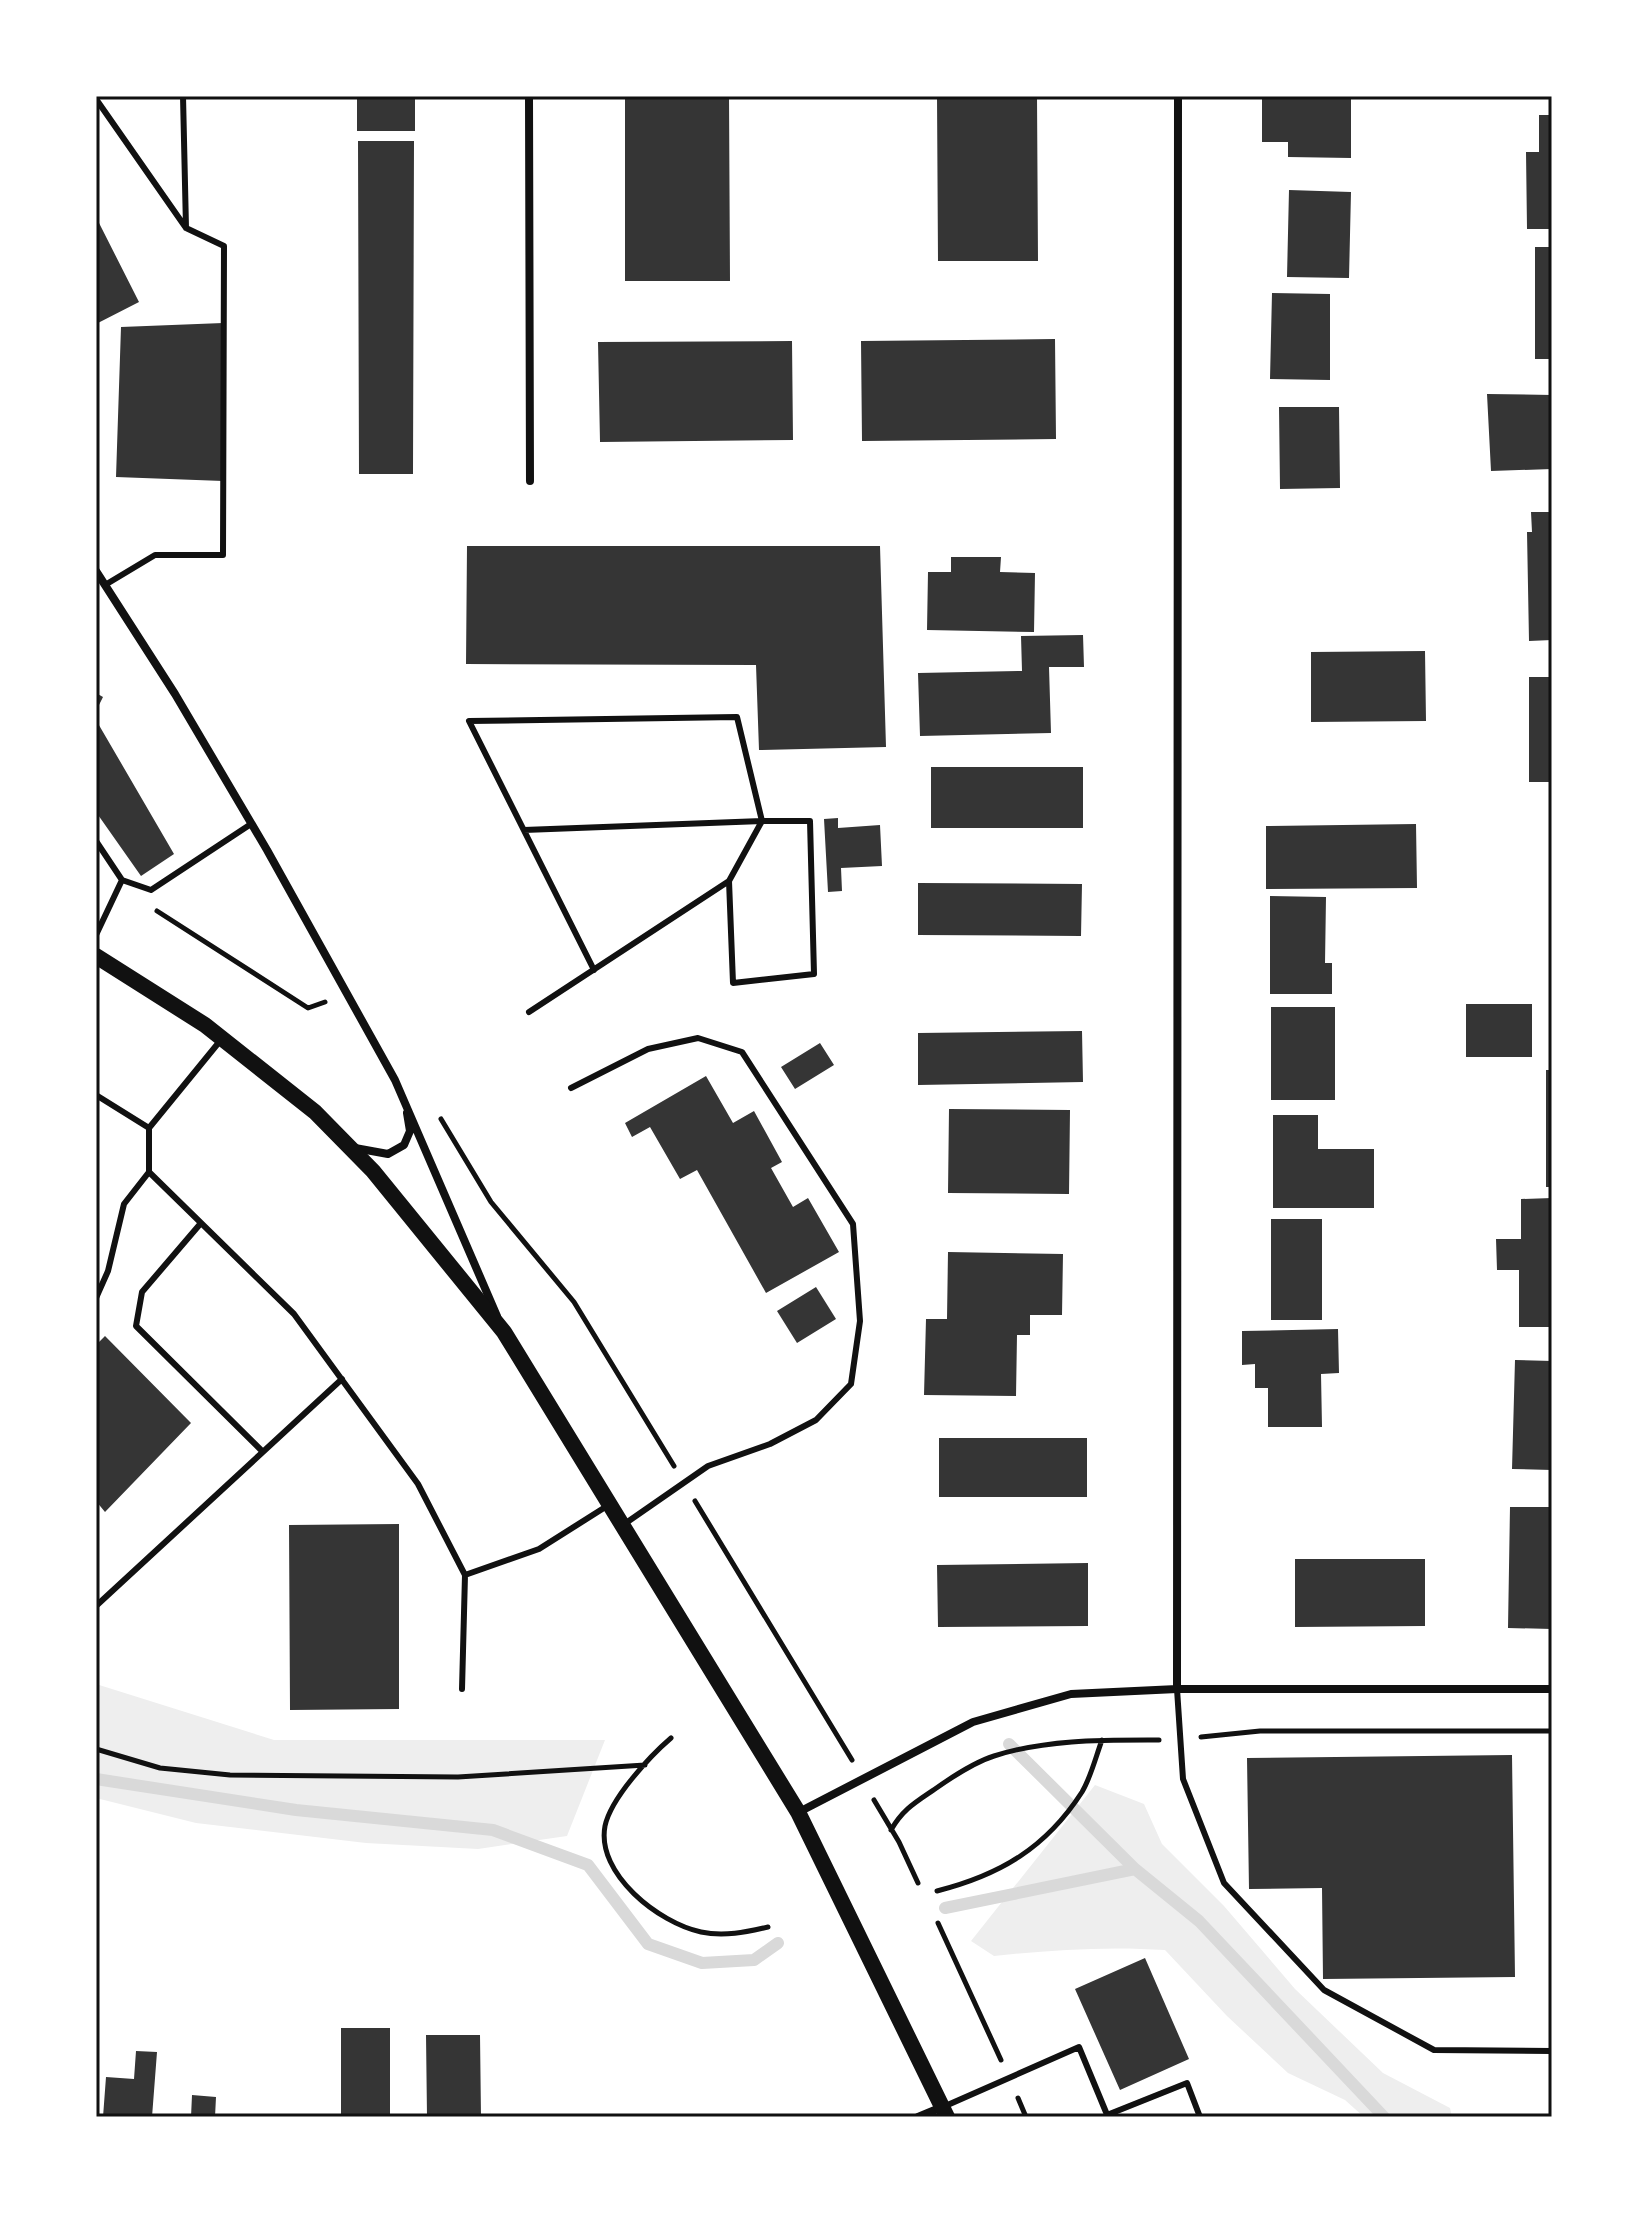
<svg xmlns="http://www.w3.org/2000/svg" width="1648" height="2213" font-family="'Work Sans',sans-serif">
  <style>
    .green { fill: #eee }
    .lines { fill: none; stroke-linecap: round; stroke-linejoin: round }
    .stream { stroke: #d9d9d9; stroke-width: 12 }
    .building { fill: #353535 }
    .path { stroke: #111; stroke-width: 5 }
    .service { stroke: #111; stroke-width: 6 }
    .minor { stroke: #111; stroke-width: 8 }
    .secondary { stroke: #111; stroke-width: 16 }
    .neatline { fill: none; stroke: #111; stroke-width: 3 }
  </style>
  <rect width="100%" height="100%" fill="#fff"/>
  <path class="green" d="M96 1684 274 1740H605L567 1836 478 1849 366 1843 196 1823 96 1798Z
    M1095 1785 1144 1804 1162 1844 1224 1906 1295 1989 1383 2073 1450 2108 1452 2117H1364L1345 2100 1288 2073 1227 2016 1165 1950C1107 1946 1051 1950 994 1956L971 1941Z"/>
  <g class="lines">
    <path class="stream" d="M1009 1744 1135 1869 1199 1921 1384 2117
      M96 1779 296 1810 493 1830 588 1865 648 1944 702 1963 754 1960 778 1943
      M945 1908 1135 1869"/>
  </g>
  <path class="building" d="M357 96H415V131H357Z
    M625 96H729L730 281H625Z
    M937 96H1037L1038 261H938Z
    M1262 96H1351V158L1288 157V142H1262Z
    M1539 115H1552V229H1527L1526 152H1539Z
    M358 141H414L413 474H359Z
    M1289 190 1351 192 1349 278 1287 277Z
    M96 217 139 302 96 324Z
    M1535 247H1552V359H1535Z
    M1272 293 1330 294V380L1270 379Z
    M223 323V481L116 477 121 327Z
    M1055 339 1056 439 862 441 861 341Z
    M792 341 793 440 600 442 598 342Z
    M1487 394 1552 395V469L1491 471Z
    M1279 407H1339L1340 488 1280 489Z
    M1531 512H1552V640L1529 641 1527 532H1532Z
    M467 546H880L886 747 759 750 756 665 466 664Z
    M951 557H1001L1000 572 1035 573 1034 632 927 630 928 572H951Z
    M1083 635 1084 667H1049L1051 733 920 736 918 673 1022 671 1021 636Z
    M1425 651 1426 721 1311 722V652Z
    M1529 677H1552V782H1529Z
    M96 693 103 697 96 711Z
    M96 720 174 854 141 876 96 812Z
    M931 767H1083V828H931Z
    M838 818V828L880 825 882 866 841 868 842 891 828 892 824 819Z
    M1416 824 1417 888 1266 889V826Z
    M918 883 1082 884 1081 936 918 935Z
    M1270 896 1326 897 1325 963H1332V994H1270Z
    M1466 1004H1532V1057H1466Z
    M1271 1007H1335V1100H1271Z
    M1082 1031 1083 1082 918 1085V1033Z
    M820 1043 834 1065 795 1089 781 1067Z
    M1546 1070H1552V1187H1546Z
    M706 1076 733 1123 754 1111 782 1162 771 1168 793 1207 808 1198 839 1252 766 1293 697 1170 680 1179 650 1127 632 1137 625 1123Z
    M949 1109 1070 1110 1069 1194 948 1193Z
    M1273 1115H1318V1149H1374V1208H1273Z
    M1552 1198V1327H1519V1270H1497L1496 1239H1521V1199Z
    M1271 1219H1322V1320H1271Z
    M948 1252 1063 1254 1062 1315H1030V1335H1017L1016 1396 924 1395 926 1319H947Z
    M816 1287 836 1319 797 1343 777 1311Z
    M1338 1329 1339 1373 1321 1374 1322 1427H1268V1388H1255V1364L1242 1365V1331Z
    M105 1336 191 1423 105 1512 96 1501V1345Z
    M1515 1360 1552 1361V1470L1512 1469Z
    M939 1438H1087V1497H939Z
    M1510 1507H1552V1629L1508 1628Z
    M399 1524V1709L290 1710 289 1525Z
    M1295 1559H1425V1626L1295 1627Z
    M1088 1563V1626L938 1627 937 1565Z
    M1512 1755 1515 1977 1323 1979 1322 1888 1249 1889 1247 1758Z
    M1145 1958 1189 2059 1120 2090 1075 1989Z
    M341 2028H390V2117H341Z
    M426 2035H480L481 2117H427Z
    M136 2051 157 2052 152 2117H103L106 2077 134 2079Z
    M192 2095 216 2097 215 2117H191Z"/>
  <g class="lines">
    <path class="path" d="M157 911 308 1008 325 1002
      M441 1119 491 1202 574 1302 674 1466
      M695 1501 852 1760
      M1201 1737 1260 1731H1552
      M671 1738C650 1756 611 1798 605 1826 596 1874 659 1923 701 1932 724 1937 746 1932 768 1927
      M96 1749 160 1768 230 1775 458 1777 645 1765
      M874 1800 899 1842 918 1883
      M891 1830C903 1809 916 1802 935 1789 952 1777 975 1762 994 1756 1047 1739 1105 1740 1159 1740
      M937 1891C1000 1875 1046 1848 1082 1792 1091 1777 1096 1756 1102 1740
      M938 1923 1001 2060
      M1018 2098 1026 2117"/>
    <path class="service" d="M183 96 186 228
      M96 99 186 228 224 246 223 555H155L105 585
      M524 830 762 821
      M96 841 122 880 96 935
      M122 880 151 890 251 824
      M594 970 469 721 737 717 762 821H810L814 974 733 983 729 881
      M529 1012 729 881 762 821
      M220 1041 149 1128V1172L294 1314 418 1484 465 1575
      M571 1088 648 1049 698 1038 742 1052 853 1224 860 1321 851 1384 816 1420 770 1444 708 1466 623 1525
      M96 1095 149 1128
      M201 1223 142 1292 136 1326 263 1452
      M96 1298 108 1271 124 1204 149 1172
      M96 1606 342 1379
      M462 1689 465 1575 539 1549 607 1506
      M1177 1689 1183 1779 1224 1883 1324 1990 1434 2050 1552 2051
      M943 2107 1079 2047 1108 2117
      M1107 2115 1187 2083 1200 2117"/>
    <path class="minor" d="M529 96 530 481
      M96 571 175 694 267 850 395 1080 497 1316
      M355 1148 388 1154 404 1145 410 1131 407 1113
      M1177 1689 1178 96
      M799 1812 973 1722 1071 1694 1177 1689H1552
      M918 2117 942 2107"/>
    <path class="secondary" d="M96 956 205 1025 315 1112 373 1171 504 1332 798 1812 947 2117"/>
  </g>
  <rect width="1648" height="2213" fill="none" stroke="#ffffff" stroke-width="196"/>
  <rect x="98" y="98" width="1452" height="2017" class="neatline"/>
</svg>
